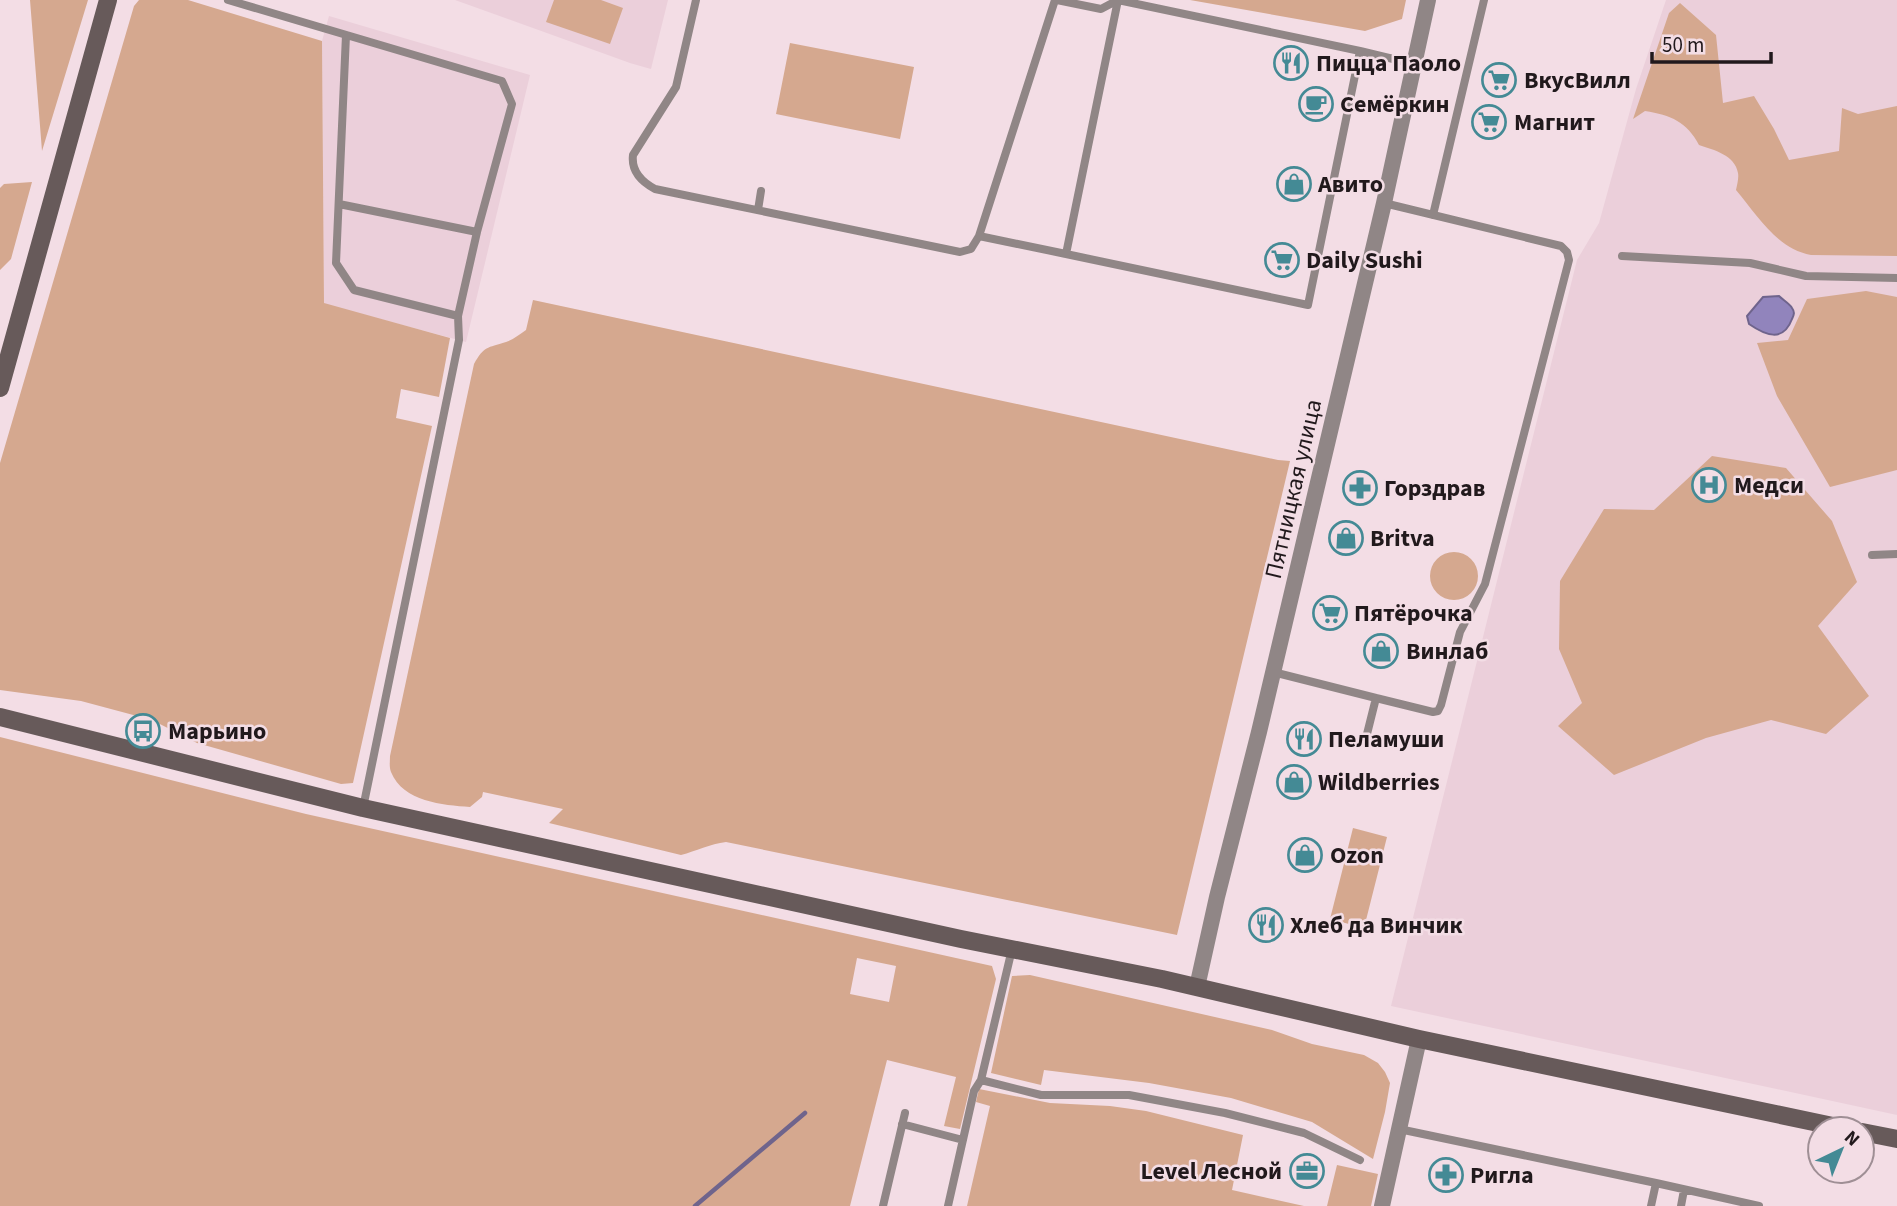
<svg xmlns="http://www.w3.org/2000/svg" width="1897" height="1206" font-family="'Source Sans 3',sans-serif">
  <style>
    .built { fill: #ebcfda }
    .green { fill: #d5a88f; fill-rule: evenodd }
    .water { fill: #9184bc; stroke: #6f648c; stroke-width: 2 }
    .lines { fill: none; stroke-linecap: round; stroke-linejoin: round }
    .stream { stroke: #6f648c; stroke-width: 4.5 }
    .lane { stroke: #908686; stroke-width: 8 }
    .street { stroke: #908686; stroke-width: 16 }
    .secondary { stroke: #675a5a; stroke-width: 18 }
    .labels { text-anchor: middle; stroke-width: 5; stroke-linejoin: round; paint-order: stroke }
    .poi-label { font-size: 24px; font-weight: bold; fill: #21191c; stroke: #f3dde5; text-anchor: start }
    .street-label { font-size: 24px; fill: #21191c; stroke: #f3dde5 }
  </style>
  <rect width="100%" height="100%" fill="#f3dde5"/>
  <path class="built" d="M455 0H668L651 69 630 63Z
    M1666 0H1897V1115L1391 1006 1577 260 1599 223 1636 89Z
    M329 16 530 75 466 342 324 304 322 41Z"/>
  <path class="green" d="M30 0H88L42 151Z
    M139 0H188L322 41 324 303 450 338 439 397 401 389 396 418 432 426 353 783 341 784 197 743 152 720 81 701 0 690V463L134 6Z
    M554 0H601L623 8 610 44 546 22Z
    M1190 0H1406L1402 19 1365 31Z
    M1680 3 1716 35 1723 103 1754 96 1774 129 1789 160 1839 151 1842 108 1858 114 1897 106V256L1811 255C1777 249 1757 215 1736 190 1737 185 1739 178 1738 173 1735 155 1714 150 1699 145 1687 122 1671 115 1645 111L1633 119 1669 13Z
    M790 43 914 67 900 139 776 114Z
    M32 182 11 259 0 270V188L4 184Z
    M1866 291 1897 297V470L1830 487 1777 396 1757 343 1788 340 1807 299Z
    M533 300 1278 460 1290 461 1177 935 726 842C710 844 696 851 681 855L549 823 563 809 483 792 482 797 470 807C443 805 403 802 391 772 389 767 390 761 390 756L474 364C484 346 487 348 506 342 513 340 520 334 526 330Z
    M1712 456 1786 468 1832 521 1857 582 1818 626 1869 696 1826 734 1771 720 1706 738 1614 775 1558 726 1582 703 1559 649 1560 581 1604 509 1654 510Z
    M1430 576a24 24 0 1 1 48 0a24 24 0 1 1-48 0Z
    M0 737 306 814 992 966 996 979 960 1129 944 1126 956 1077 887 1060 850 1206H0ZM857 958 896 966 889 1002 850 994Z
    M1353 828 1387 837 1364 928 1330 919Z
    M1030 975 1272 1030 1312 1044 1364 1055 1378 1063 1385 1072 1390 1083 1385 1112 1373 1159 1312 1122 1231 1098 1149 1083 1044 1070 1041 1085 991 1073 1012 976Z
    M979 1089 1050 1103 1110 1106 1146 1111 1243 1135 1232 1190 1304 1206H967L990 1106 976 1102Z
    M1337 1165 1378 1174 1371 1206H1327Z"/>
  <path class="water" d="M1779 296C1783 300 1790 304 1792 308 1795 312 1794 315 1792 319 1783 343 1765 335 1749 324L1747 316 1763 297Z"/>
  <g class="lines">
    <path class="stream" d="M695 1206 805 1113"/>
    <path class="lane" d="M228 0 502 81 512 104 477 232 458 316 459 340 363 808
      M696 0 676 87 633 155C631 171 642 182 655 189L960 252 971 249 979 236 1066 254
      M1057 0 1101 9 1118 0
      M346 35 336 263 354 290 458 316
      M1360 51 1308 305 1066 254 1118 0 1360 51 1414 64
      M339 204 477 232
      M758 210 761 191
      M1433 215 1484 0
      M979 236 1055 0
      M1622 256 1750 263 1806 276 1897 278
      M1872 555 1897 554
      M1273 672 1376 698 1367 734
      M1376 698 1433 712 1438 711 1441 705 1460 632 1485 584 1569 260 1567 252 1561 246 1384 203
      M1012 949 981 1080 1041 1095H1129L1225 1113 1304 1133 1360 1160
      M902 1124 963 1140
      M1399 1129 1656 1183 1651 1206
      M1656 1183 1759 1206
      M883 1206 905 1113
      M948 1206 974 1091 981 1080
      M1681 1206 1684 1190"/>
    <path class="street" d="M1197 987 1217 897 1259 732 1384 203 1428 0
      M1382 1206 1419 1039"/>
    <path class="secondary" d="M0 388 108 0
      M0 717 363 808 961 939 1162 979 1419 1039 1847 1129
      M1862 1132 1897 1139"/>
  </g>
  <defs>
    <g id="restaurant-ring" transform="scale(1.75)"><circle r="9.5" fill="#f3dde5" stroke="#448a95" stroke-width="1.5"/><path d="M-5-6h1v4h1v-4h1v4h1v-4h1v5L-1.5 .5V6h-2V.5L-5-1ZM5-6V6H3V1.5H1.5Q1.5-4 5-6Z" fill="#448a95"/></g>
    <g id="supermarket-ring" transform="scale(1.75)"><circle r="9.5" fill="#f3dde5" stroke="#448a95" stroke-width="1.5"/><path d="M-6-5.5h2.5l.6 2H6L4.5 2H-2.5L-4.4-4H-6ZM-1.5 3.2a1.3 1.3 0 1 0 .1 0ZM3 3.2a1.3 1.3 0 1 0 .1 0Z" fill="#448a95"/></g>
    <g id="cafe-ring" transform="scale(1.75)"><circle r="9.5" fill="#f3dde5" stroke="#448a95" stroke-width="1.5"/><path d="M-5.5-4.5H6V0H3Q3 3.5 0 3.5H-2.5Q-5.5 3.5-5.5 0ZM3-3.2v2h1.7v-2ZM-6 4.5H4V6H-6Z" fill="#448a95"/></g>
    <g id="shop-ring" transform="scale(1.75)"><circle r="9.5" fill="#f3dde5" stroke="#448a95" stroke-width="1.5"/><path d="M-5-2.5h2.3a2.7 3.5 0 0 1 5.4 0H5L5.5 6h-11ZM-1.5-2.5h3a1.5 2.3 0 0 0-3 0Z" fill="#448a95"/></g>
    <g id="hospital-ring" transform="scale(1.75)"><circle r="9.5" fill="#f3dde5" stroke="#448a95" stroke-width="1.5"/><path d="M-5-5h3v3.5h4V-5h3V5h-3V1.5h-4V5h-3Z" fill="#448a95"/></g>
    <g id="pharmacy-ring" transform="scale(1.75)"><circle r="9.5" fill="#f3dde5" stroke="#448a95" stroke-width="1.5"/><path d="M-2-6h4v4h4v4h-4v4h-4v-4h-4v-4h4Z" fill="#448a95"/></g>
    <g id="bus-ring" transform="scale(1.75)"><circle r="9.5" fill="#f3dde5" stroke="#448a95" stroke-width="1.5"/><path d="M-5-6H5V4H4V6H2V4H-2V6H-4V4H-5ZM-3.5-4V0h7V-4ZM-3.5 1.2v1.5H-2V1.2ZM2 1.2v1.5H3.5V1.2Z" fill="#448a95"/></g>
    <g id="office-ring" transform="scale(1.75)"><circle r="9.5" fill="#f3dde5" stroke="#448a95" stroke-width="1.5"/><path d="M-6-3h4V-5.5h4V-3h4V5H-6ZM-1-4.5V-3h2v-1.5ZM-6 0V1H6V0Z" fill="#448a95"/></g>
  </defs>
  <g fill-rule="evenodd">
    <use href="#restaurant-ring" x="1291" y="63"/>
    <use href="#supermarket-ring" x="1499" y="80"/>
    <use href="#cafe-ring" x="1316" y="104"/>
    <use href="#supermarket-ring" x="1489" y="122"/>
    <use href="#shop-ring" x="1294" y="184"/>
    <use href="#supermarket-ring" x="1282" y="260"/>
    <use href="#hospital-ring" x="1709" y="485"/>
    <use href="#pharmacy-ring" x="1360" y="488"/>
    <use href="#shop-ring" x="1346" y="538"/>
    <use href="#supermarket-ring" x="1330" y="613"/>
    <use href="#shop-ring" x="1381" y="651"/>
    <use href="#bus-ring" x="143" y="731"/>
    <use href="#restaurant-ring" x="1304" y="739"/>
    <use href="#shop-ring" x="1294" y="782"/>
    <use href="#shop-ring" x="1305" y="855"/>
    <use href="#restaurant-ring" x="1266" y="925"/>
    <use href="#office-ring" x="1307" y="1171"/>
    <use href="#pharmacy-ring" x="1446" y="1175"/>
  </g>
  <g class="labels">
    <g class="poi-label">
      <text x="1316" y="71">Пицца Паоло</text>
      <text x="1524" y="88">ВкусВилл</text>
      <text x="1340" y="112">Семёркин</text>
      <text x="1514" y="130">Магнит</text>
      <text x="1318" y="192">Авито</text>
      <text x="1306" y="268">Daily Sushi</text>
      <text x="1734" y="493">Медси</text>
      <text x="1384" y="496">Горздрав</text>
      <text x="1370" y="546">Britva</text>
      <text x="1354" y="621">Пятёрочка</text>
      <text x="1406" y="659">Винлаб</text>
      <text x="168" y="739">Марьино</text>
      <text x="1328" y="747">Пеламуши</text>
      <text x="1318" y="790">Wildberries</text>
      <text x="1330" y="863">Ozon</text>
      <text x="1290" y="933">Хлеб да Винчик</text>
      <text x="1282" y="1179" text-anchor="end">Level Лесной</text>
      <text x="1470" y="1183">Ригла</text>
    </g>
    <g class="street-label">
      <text transform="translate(1293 489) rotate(-77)" y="8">Пятницкая улица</text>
    </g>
  </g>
  <g transform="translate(1841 1150) rotate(43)"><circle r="33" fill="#f3dde5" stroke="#9f8f95" stroke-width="2"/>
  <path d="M0-5L12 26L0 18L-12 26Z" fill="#448a95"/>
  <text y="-10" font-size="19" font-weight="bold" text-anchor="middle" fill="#21191c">N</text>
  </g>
  <path d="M1652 52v10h119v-10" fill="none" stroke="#21191c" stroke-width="3.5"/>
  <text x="1662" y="52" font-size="21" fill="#21191c" stroke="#f3dde5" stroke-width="5" paint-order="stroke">50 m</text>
</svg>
